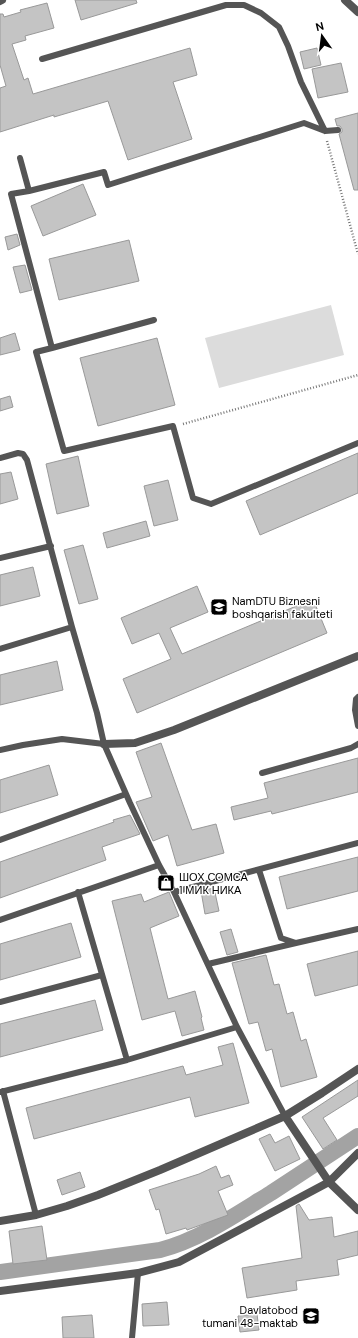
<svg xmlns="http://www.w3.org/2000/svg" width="358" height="1338" font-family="'DM Sans',sans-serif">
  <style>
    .green { fill: #dcdcdc }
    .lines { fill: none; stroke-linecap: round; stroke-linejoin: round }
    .canal { stroke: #a3a3a3; stroke-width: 16 }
    .building { fill: #c4c4c4; stroke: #999 }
    .path { stroke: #777; stroke-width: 2.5; stroke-dasharray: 1 2; stroke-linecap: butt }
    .service { stroke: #555; stroke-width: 6 }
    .minor { stroke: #555; stroke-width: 8 }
    .tertiary { stroke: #555; stroke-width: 8 }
    .labels { text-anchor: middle; stroke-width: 3; stroke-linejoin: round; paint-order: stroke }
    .poi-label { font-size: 11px; fill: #000; stroke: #fff; text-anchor: start }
  </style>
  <rect width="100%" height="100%" fill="#fff"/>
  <path class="green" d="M331 305 344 355 219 388 205 338Z"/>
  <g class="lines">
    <path class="canal" d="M0 1272 160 1250C201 1239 235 1215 271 1193 300 1174 329 1155 358 1136"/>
  </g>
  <path class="building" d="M75 0H136L137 3 81 20Z
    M47 3 54 28 25 36 26 40 12 44 24 80 28 78 33 94 190 48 197 75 173 82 192 139 128 160 108 101 54 117V115L0 132V88L6 86 0 65V14H3L4 17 21 12 20 10Z
    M317 48 321 65 304 69 300 52Z
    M341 63 348 92 318 98 312 69Z
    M358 113V190H354L339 134 342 132V129L340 126H337L335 119Z
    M83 184 96 215 43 236 31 206Z
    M17 234 20 245 8 250 5 237Z
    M129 240 139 281 59 300 49 259Z
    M25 265 32 290 20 293 13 267Z
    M15 333 20 350 0 355V338Z
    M157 338 175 405 98 426 80 358Z
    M10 396 13 407 0 411V399Z
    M358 453V493L260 535 246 501Z
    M78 456 89 506 57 514 46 464Z
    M11 472 18 499 0 504V474Z
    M168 480 178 520 154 526 144 486Z
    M146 521 150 536 107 548 103 533Z
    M83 545 98 599 79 604 64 550Z
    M33 567 40 596 0 606V575Z
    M197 586 208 612 170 628 182 654 313 599 327 633 137 713 123 679 171 659 159 633 132 644 121 618Z
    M57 661 63 690 0 705V675Z
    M161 743 192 830 216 824 224 853 177 866 168 835 153 841 136 802 152 797 136 752Z
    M358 758V792L272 814 271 811 234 820 231 807 268 798 264 783Z
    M49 765 58 795 0 813V780Z
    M130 815 140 834 102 847 106 860 0 898V862L114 822 113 820Z
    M358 857V891L287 909 279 877Z
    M214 888 219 911 205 914 201 891Z
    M169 892 179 916 150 928 168 999 195 991 202 1017 201 1018 204 1030 182 1036 175 1011 142 1020 112 901 141 894 144 902Z
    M71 923 81 957 0 980V944Z
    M231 929 238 952 227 955 220 932Z
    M358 951V985L315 996 307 964Z
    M266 955 274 985 279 984 287 1014 293 1012 301 1041 306 1039 317 1077 281 1087 272 1049 266 1051 258 1022 249 1024 232 963Z
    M95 1000 103 1030 0 1057V1024Z
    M233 1043 249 1103 195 1117 190 1097 34 1139 26 1108 183 1066 186 1075 223 1065 218 1047Z
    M358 1080V1096L323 1118 337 1140 323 1149 302 1117Z
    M270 1134 275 1143 289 1136 300 1159 275 1171 259 1139Z
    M216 1166 221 1178 229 1175 233 1185 218 1191 228 1215 187 1230 186 1228 166 1234 159 1209 156 1210 149 1190 199 1174Z
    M80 1172 85 1187 62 1195 57 1180Z
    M299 1204 309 1220 332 1217 334 1237 358 1231V1255L337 1260 339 1275 296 1281 297 1290 247 1298 242 1268 302 1258 296 1206Z
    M42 1226 47 1260 13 1264 9 1231Z
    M167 1302 169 1325 143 1326 142 1304Z
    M257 1314 259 1330 240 1332 238 1316Z
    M92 1315 94 1338H63L62 1317Z"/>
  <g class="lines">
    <path class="path" d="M327 141 358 254
      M183 424 358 375"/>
    <path class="service" d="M42 59 226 5H244L261 13 279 27 288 46 301 82 325 131
      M20 158 29 191 104 172 108 185 304 123 325 131 338 130
      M29 191 11 194 52 348 154 320
      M52 348 36 352 64 451 173 426 193 498 211 504 358 443
      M0 458 18 453 23 454 27 460 72 627 97 713 104 744 130 803 159 865 174 892 237 1027 285 1116
      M0 558 51 546
      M0 649 72 627
      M358 697 356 699 355 710 358 726
      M0 750 23 745 62 739 104 744
      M262 773 351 748 358 744
      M0 840 126 794
      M259 870 281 938 296 943 358 929
      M174 892 358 843
      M0 920 159 865
      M208 964 296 943
      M0 1002 102 975
      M127 1060 237 1027
      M3 1091 36 1215
      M0 1092 127 1060 78 892
      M132 1338 138 1273"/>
    <path class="minor" d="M0 1 2 0
      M104 744 135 743 174 730 358 656
      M285 1116 329 1182 358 1210
      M0 1221 36 1215 67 1206 98 1195 160 1170 285 1116 322 1093 358 1069
      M0 1291 138 1273 179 1262 329 1182 358 1153"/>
    <path class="tertiary" d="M345 0 358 12"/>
  </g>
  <defs>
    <g id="university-square" transform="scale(0.9)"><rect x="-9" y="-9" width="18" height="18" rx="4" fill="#000" stroke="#fff"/><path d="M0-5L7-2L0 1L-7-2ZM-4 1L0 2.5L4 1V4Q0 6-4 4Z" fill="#fff"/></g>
    <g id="shop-square" transform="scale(0.9)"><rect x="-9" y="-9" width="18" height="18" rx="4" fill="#000" stroke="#fff"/><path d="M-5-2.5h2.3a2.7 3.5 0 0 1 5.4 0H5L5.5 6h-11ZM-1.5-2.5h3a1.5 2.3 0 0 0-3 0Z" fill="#fff"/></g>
    <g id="school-square" transform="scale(0.9)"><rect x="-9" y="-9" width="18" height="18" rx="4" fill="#000" stroke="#fff"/><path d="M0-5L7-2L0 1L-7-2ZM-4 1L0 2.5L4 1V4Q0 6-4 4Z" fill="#fff"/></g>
  </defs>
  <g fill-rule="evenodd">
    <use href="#university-square" x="219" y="607"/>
    <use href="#shop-square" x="166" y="883"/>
    <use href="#school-square" x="311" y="1316"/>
  </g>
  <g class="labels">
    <g class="poi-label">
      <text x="232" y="605">NamDTU Biznesni<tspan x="232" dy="13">boshqarish fakulteti</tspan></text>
      <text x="179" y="881">ШОХ СОМСА<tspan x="179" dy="13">1 МИК НИКА</tspan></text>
      <text x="298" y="1314" text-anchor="end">Davlatobod<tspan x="298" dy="13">tumani 48-maktab</tspan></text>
    </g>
  </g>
  <g transform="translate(322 36) rotate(346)" stroke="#ffffff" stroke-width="3" paint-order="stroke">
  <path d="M0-3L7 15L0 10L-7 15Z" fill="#000000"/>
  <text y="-6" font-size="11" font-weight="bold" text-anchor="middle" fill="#000000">N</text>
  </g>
</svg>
